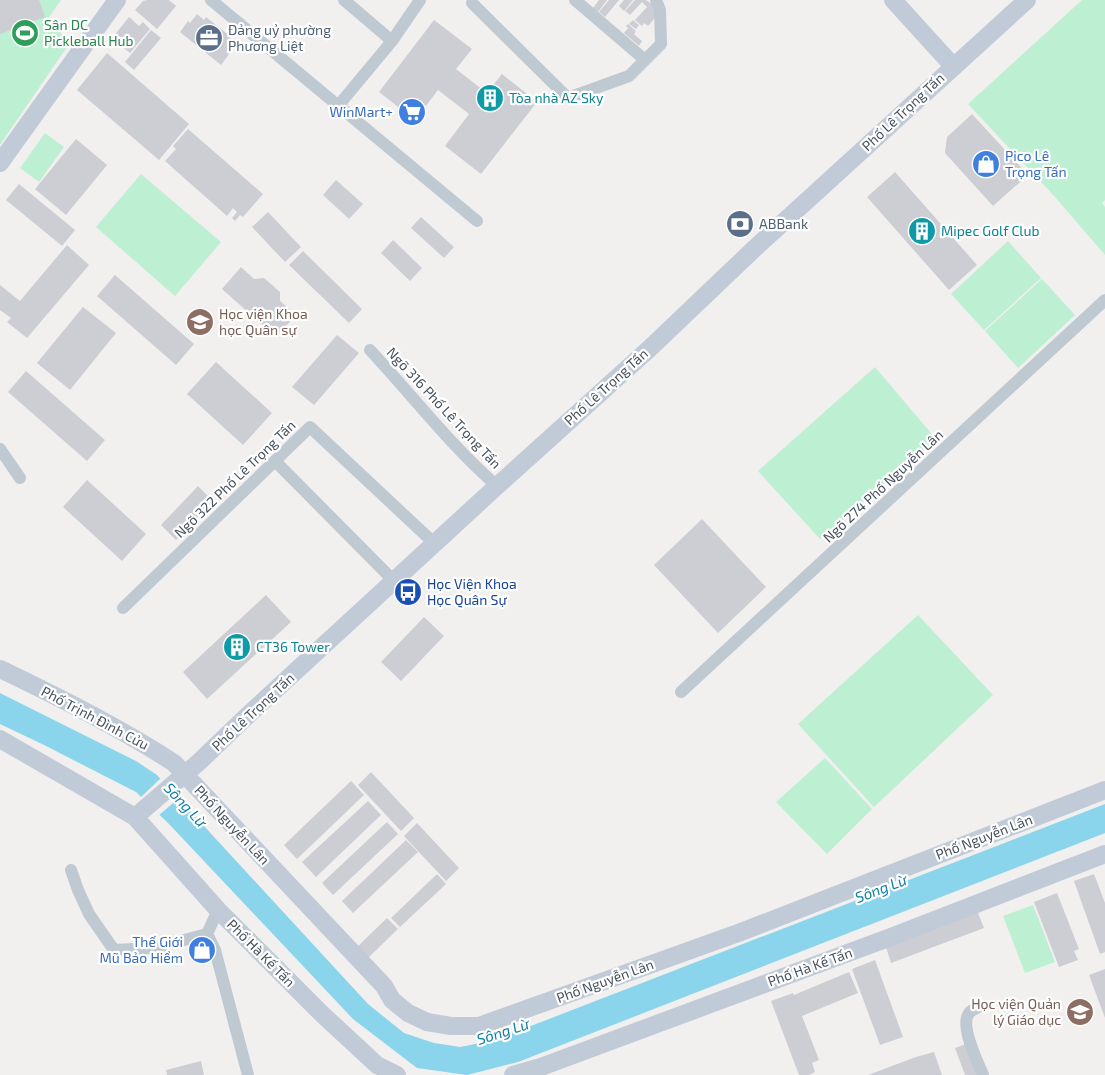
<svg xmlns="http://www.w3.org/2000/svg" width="1105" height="1075" font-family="'Exo 2',sans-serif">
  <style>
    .green { fill: #bdefd2 }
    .water { fill: #8ad5ec }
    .pier { fill: #f2efef }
    .building { fill: #ccced4 }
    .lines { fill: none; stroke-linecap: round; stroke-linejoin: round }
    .street { stroke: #bfc9d1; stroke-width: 12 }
    .secondary { stroke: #c1cbd8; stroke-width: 18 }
    .labels { text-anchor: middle; stroke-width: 4.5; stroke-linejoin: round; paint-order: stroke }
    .leisure-label { font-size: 14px; fill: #27864d; stroke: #fff; text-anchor: start }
    .service-label { font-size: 14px; fill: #4e5e75; stroke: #fff; text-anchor: start }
    .culture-label { font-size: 14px; fill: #0d838f; stroke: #fff; text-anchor: start }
    .shop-label { font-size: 14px; fill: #366cbe; stroke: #fff; text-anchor: end }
    .street-label { font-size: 14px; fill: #47525d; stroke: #fff }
    .education-label { font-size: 14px; fill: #785e54; stroke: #fff; text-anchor: start }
    .transit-label { font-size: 14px; fill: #164399; stroke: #fff; text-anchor: start }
    .water-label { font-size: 15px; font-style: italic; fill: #0b7ea3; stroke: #fff }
  </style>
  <rect width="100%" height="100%" fill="#f2efef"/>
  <path class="green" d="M0 0H61L49 17 69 44 0 145Z
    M1082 0H1105V200L1102 203 1105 207V255L1055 197 968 104Z
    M45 133 64 147 39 182 20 168Z
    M141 174 221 242 175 296 96 227Z
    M1008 241 1041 278 984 330 951 294Z
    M1042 279 1075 315 1018 368 985 331Z
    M875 367 936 439 820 539 758 471Z
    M918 615 993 695 874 807 798 724Z
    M825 758 872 809 827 854 776 802Z
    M1033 905 1055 962 1025 973 1003 916Z"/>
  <path class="water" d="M0 693 136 761 157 775 368 1004 404 1033 434 1043 460 1047 480 1043 505 1036 1105 804V833L518 1062 467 1075 417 1068 353 1019 169 824 136 792 44 745 0 724Z"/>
  <path class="pier" d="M162 777 180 797 158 816 139 799Z"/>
  <path class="building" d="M0 0H39L45 17 0 34Z
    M147 0H169L176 6 157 29 135 10 143 1Z
    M599 0H607L598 12 593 8Z
    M609 0H619L605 17 599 12Z
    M624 0H633L624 11 619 6Z
    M635 0H646L650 3 652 1 658 14 648 26 644 23 642 26 635 20 647 7 642 2 630 15 625 11Z
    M197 14 204 20 206 17 231 37 229 40 233 43 226 52 229 54 221 65 180 32 188 21 190 23Z
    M129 17 139 26 143 22 150 29 130 53 112 38Z
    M434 20 472 49 456 69 487 93 502 74 537 102 481 174 445 146 469 114 438 90 415 120 379 92Z
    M633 20 639 25 636 29 629 24Z
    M628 24 636 31 634 34 642 41 639 46 624 33 628 28 626 26Z
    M151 30 161 38 134 70 125 62Z
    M107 53 189 124 159 160 77 90Z
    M972 114 1028 175 993 206 945 153 947 137Z
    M188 129 263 194 243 217 240 215 235 221 232 218 237 212 233 208 227 216 165 161 176 149 173 146Z
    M76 139 107 165 66 215 35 189Z
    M895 172 977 265 949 290 867 197Z
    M336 180 363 204 349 219 323 195Z
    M19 184 75 230 62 246 6 200Z
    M268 212 301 247 285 262 252 227Z
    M421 217 454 247 444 258 411 228Z
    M393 240 422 268 410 281 381 253Z
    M67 245 89 265 27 338 7 322 11 318 0 310V285L20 301Z
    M303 251 362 309 349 323 289 265Z
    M241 267 254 279 264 278 280 292V301L296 315 276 337 222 289Z
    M115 275 194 344 176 365 97 296Z
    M83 307 116 333 70 390 37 363Z
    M337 335 359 353 314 405 292 387Z
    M216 362 272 413 243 445 187 394Z
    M26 371 105 440 87 461 8 392Z
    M87 480 146 534 122 561 63 507Z
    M198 486 213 501 176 540 161 525Z
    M702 519 766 587 718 633 654 565Z
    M266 595 291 622 207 699 183 672Z
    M424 617 444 636 401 681 381 662Z
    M371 772 414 818 401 831 358 785Z
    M351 781 364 795 297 859 284 845Z
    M368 801 381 815 316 877 302 862Z
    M387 822 398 834 333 895 322 883Z
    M417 823 459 868 446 881 404 836Z
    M406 840 418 852 353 913 342 901Z
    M437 874 446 884 400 927 391 918Z
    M1094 874 1105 903V952L1100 954 1074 881Z
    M1057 893 1079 949 1074 951 1078 960 1059 967 1034 902Z
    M977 910 984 928 891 963 885 944Z
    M387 918 398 929 367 959 356 948Z
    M875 960 903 1037 880 1045 852 969Z
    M1105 969V1018L1089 975Z
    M849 972 858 993 802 1016 819 1060 812 1063 815 1072 809 1075H799L771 1001 793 993 794 995Z
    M966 1044 977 1075H965L955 1048Z
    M934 1052 942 1075H868L916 1057Z
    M201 1061 204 1075H167L166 1070Z"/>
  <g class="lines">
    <path class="street" d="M211 0 477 221
      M344 0 392 41
      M575 0 645 60
      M472 3 568 98 629 76 661 44 660 10 656 0
      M338 106 392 41 420 0
      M370 350C412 395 450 445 497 486
      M0 449 20 478
      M275 461 394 581
      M123 608 310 427 434 543
      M681 692 1105 300
      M71 870 78 890 89 914 114 950 154 948 207 934 218 910
      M207 934 215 950 248 1075
      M980 1006C977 1008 972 1010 970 1012 958 1024 978 1062 983 1075"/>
    <path class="secondary" d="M893 0 953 66
      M0 163 117 0
      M0 669C59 697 119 727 174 763L384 986 392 1000 408 1013 427 1022 451 1026H479L741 932 1105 790
      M0 739 135 817 218 910 323 1015 377 1065 397 1075
      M135 817 199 762 247 716 497 486 649 349 755 248 1027 0
      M513 1075 541 1067 891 937 1105 854"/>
  </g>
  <defs>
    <g id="stadium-disc" transform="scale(1.4375)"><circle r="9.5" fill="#2e9e5b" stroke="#fff"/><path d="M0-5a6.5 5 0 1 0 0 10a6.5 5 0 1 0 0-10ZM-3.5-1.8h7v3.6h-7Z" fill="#fff"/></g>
    <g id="office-disc" transform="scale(1.4375)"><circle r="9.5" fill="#5c6f8a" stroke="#fff"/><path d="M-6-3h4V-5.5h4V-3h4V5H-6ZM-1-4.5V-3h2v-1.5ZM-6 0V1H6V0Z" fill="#fff"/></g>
    <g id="building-disc" transform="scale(1.4375)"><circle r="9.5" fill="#0f9aa8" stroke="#fff"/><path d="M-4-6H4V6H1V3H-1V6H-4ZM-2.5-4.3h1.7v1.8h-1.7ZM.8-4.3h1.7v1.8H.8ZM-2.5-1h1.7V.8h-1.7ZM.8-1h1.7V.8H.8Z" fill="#fff"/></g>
    <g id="supermarket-disc" transform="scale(1.4375)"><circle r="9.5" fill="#3f7fe0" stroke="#fff"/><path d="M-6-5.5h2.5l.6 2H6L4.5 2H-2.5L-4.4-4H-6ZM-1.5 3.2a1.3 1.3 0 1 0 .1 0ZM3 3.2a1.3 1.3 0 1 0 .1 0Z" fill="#fff"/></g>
    <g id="shop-disc" transform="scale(1.4375)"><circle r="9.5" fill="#3f7fe0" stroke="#fff"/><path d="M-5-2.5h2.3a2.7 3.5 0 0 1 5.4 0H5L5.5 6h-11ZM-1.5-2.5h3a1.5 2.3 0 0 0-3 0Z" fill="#fff"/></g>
    <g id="bank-disc" transform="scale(1.4375)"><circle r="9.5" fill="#5c6f8a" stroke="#fff"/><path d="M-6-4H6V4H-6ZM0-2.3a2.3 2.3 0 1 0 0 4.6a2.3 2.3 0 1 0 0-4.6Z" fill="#fff"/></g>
    <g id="university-disc" transform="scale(1.4375)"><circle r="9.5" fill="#8d6e63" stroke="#fff"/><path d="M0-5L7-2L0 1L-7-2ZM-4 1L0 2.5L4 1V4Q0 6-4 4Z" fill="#fff"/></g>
    <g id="bus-disc" transform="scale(1.4375)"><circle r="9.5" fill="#1a4fb4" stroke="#fff"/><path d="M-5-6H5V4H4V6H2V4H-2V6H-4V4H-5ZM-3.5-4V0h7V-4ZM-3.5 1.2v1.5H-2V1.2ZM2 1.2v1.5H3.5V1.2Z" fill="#fff"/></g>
  </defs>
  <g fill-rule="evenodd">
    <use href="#stadium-disc" x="25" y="33"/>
    <use href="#office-disc" x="209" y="38"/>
    <use href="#building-disc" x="490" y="98"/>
    <use href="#supermarket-disc" x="412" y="112"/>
    <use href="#shop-disc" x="986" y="164"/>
    <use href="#bank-disc" x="740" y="224"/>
    <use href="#building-disc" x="922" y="231"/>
    <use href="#university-disc" x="200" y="322"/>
    <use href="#bus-disc" x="408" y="592"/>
    <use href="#building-disc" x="237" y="647"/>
    <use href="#shop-disc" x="202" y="950"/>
    <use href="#university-disc" x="1080" y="1012"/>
  </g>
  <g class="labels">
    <g class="leisure-label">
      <text x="44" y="30">Sân DC<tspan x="44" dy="16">Pickleball Hub</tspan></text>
    </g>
    <g class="service-label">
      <text x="228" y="35">Đảng uỷ phường<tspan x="228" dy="16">Phương Liệt</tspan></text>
      <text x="759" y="229">ABBank</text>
    </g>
    <g class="culture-label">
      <text x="509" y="103">Tòa nhà AZ Sky</text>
      <text x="941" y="236">Mipec Golf Club</text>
      <text x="256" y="652">CT36 Tower</text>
    </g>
    <g class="shop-label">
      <text x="393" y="117">WinMart+</text>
      <text x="1005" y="161" text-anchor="start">Pico Lê<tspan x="1005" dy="16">Trọng Tấn</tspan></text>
      <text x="183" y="947">Thế Giới<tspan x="183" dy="16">Mũ Bảo Hiểm</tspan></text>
    </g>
    <g class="street-label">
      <text transform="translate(903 112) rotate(-43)" y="5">Phố Lê Trọng Tấn</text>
      <text transform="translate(606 387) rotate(-42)" y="5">Phố Lê Trọng Tấn</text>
      <text transform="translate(444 408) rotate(47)" y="5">Ngõ 316 Phố Lê Trọng Tấn</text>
      <text transform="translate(235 479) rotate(-44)" y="5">Ngõ 322 Phố Lê Trọng Tấn</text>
      <text transform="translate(883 486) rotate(-43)" y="5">Ngõ 274 Phố Nguyễn Lân</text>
      <text transform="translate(253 712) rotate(-43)" y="5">Phố Lê Trọng Tấn</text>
      <text transform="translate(95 718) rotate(28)" y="5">Phố Trịnh Đình Cửu</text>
      <text transform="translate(232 825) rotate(47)" y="5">Phố Nguyễn Lân</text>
      <text transform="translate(984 837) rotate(-21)" y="5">Phố Nguyễn Lân</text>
      <text transform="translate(261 953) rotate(45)" y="5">Phố Hà Kế Tấn</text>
      <text transform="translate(810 967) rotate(-20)" y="5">Phố Hà Kế Tấn</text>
      <text transform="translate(605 981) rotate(-20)" y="5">Phố Nguyễn Lân</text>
    </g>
    <g class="education-label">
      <text x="219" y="319">Học viện Khoa<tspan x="219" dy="16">học Quân sự</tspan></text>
      <text x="1061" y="1009" text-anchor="end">Học viện Quản<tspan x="1061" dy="16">lý Giáo dục</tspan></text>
    </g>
    <g class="transit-label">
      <text x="427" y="589">Học Viện Khoa<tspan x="427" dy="16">Học Quân Sự</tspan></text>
    </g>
    <g class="water-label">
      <text transform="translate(185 805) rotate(47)" y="5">Sông Lừ</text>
      <text transform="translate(881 889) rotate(-21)" y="5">Sông Lừ</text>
      <text transform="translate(503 1032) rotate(-18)" y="5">Sông Lừ</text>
    </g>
  </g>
</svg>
